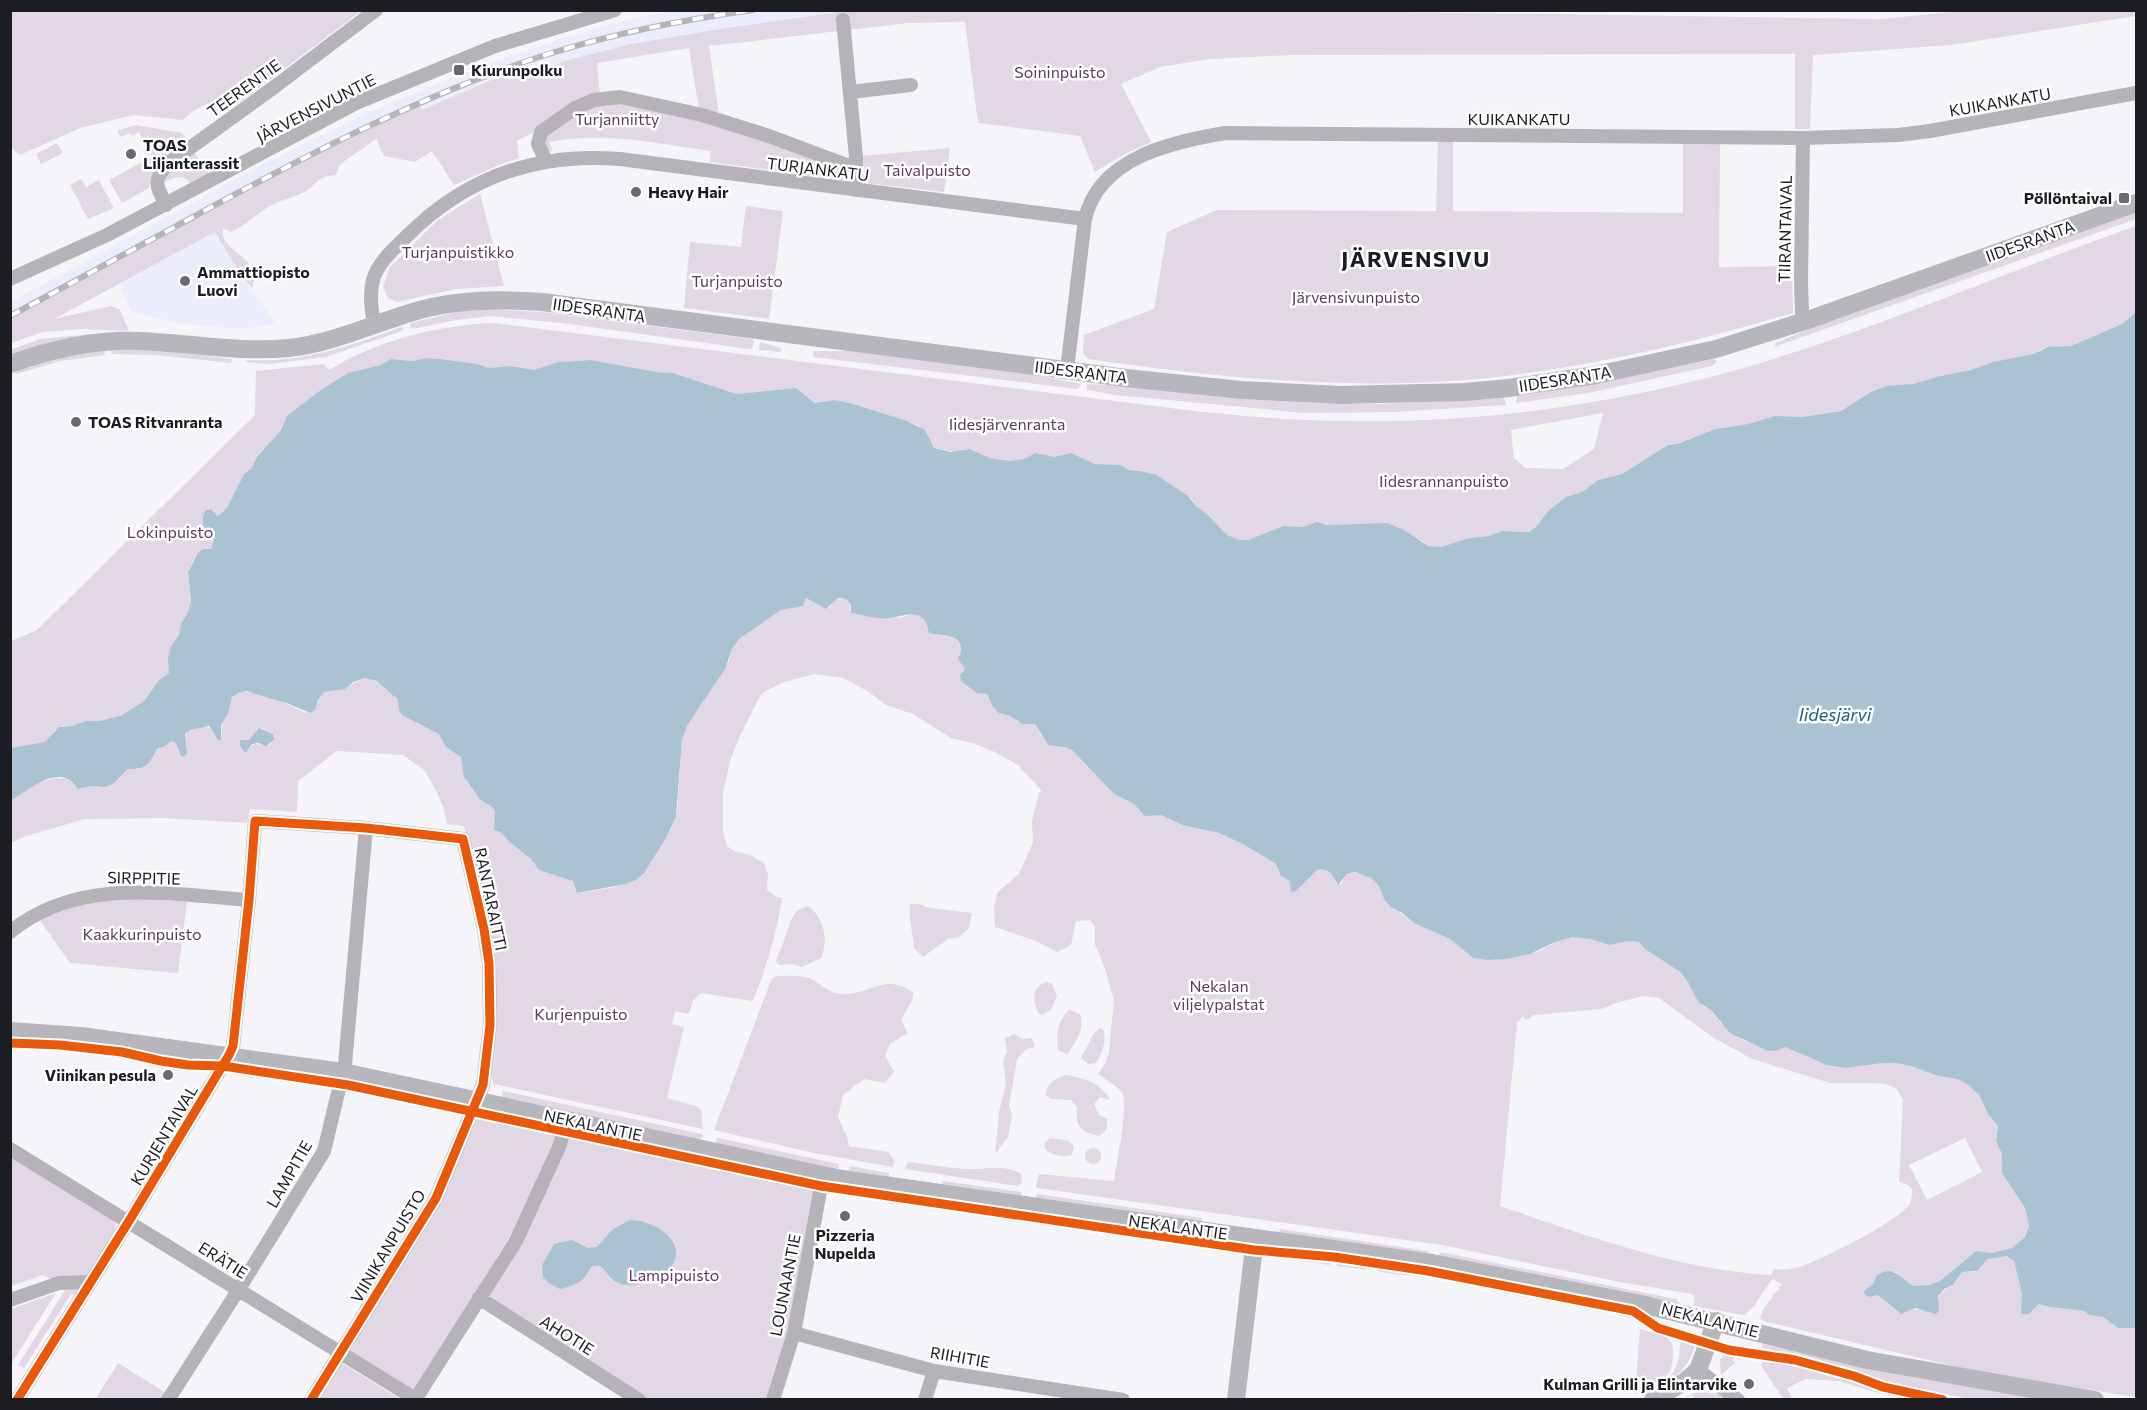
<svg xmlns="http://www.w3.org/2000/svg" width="2147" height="1410" font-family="Commissioner,sans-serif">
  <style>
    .built { fill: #ebecfc }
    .green { fill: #e2d7e4; fill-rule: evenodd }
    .water { fill: #aac2d2 }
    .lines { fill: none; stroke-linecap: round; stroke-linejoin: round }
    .minor { stroke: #b5b3b8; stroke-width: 14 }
    .major { stroke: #b8b6bd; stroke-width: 18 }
    .rail-casing { stroke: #b5b4b9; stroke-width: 6 }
    .rail { stroke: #fff; stroke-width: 4; stroke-dasharray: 11; stroke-linecap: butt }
    .cycleway-casing { stroke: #fff; stroke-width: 13 }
    .cycleway { stroke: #e8590c; stroke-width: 9 }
    .poi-dot { fill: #68686e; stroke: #fff; stroke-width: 2 }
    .labels { text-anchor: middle; stroke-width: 5; stroke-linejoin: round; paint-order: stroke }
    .poi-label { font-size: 16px; font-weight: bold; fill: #1c1d23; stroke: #fff; text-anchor: start }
    .park-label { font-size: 16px; fill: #5f395f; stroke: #fff }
    .street-label { font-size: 16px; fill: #1c1d23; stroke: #fff }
    .water-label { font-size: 18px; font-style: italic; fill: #255e7e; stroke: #fff }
    .district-label { font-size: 22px; font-weight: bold; letter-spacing: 1.5px; fill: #1c1d23; stroke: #fff }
  </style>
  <rect width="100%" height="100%" fill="#f4f4f9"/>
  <path class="built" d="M672 11H855L720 29 631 44 568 60 534 73 496 78 11 324V302L258 167 367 113 475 68 545 44 621 21Z
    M215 232 242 277 276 324 241 329 176 323 131 311 119 285Z"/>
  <path class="green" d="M855 10H1255L1881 19 1975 10H2133L2135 16 1951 45 1813 55 1810 129H1795V54L1293 55 1209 59 1160 67 1121 84 1151 142 1123 155 1095 172 1080 136 978 123 965 22 908 23 709 46 719 115 699 109 689 48 597 63 600 95 517 141 519 158 499 165 454 185 432 151 415 162 384 156 376 139 339 165 336 175C314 177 319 184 304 192 295 197 284 199 274 204 259 211 247 225 231 232L223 228C221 245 234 248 243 258 248 262 252 267 256 272L252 288 242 277 215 232 54 319 111 306 120 310 129 331 83 329 43 332 11 343V316L324 148 417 103 422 110 496 78 534 73 568 60 631 44 720 29Z
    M10 11 11 10 361 11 240 102 207 104 193 111 183 120 134 115 80 128 20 155 11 148Z
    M607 100 701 118 848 172 849 176 842 180 710 162 711 151C658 144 603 131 550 142L552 151 547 152 544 139 546 134 577 111Z
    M136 125 182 133 187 140C171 162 155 151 149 188L122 203 109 180 152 157 139 132 132 136 130 133 121 137 117 131Z
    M1438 140H1453V211L1683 213V142L1720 143 1719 267 1792 266 1793 313C1705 339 1617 361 1527 373 1380 394 1233 380 1088 359L1083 353 1084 335 1154 309 1167 232 1217 210 1436 211Z
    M57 143 63 153 41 164 36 154Z
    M950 148 944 192 868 183 861 156Z
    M194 153 210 175 191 184C183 174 176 177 165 182L166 174Z
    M81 179 86 187 99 180 114 208 88 219 70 185Z
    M480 194 504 286 456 289 397 302 388 298 383 287 390 267 438 220Z
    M746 206 783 211 769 319 684 308 690 242 741 247Z
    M2136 212V219L1774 347 1776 343 1809 329Z
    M2136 226V312L2122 324 2071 346 2043 348 2033 354 1993 362 1971 370 1940 376 1913 384 1879 389 1841 411 1802 417 1775 416 1748 424 1715 429 1680 443 1670 444 1622 474 1598 480 1582 492 1566 497 1548 511 1537 526 1529 532 1502 531 1489 536 1469 538 1452 545 1436 548 1428 546 1421 540 1365 524 1324 525 1314 523 1302 527 1283 526 1248 540H1240L1227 535 1208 515 1196 506 1191 498 1157 475 1140 471 1129 470 1117 465 1095 464 1071 453 1054 457 1044 456 1038 453 1023 459 1010 461 990 458 965 449 955 452 935 448C927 439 927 430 915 424L850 403 835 400 816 403 796 388 737 394 673 373 656 372 591 360 558 362 534 370 501 367 489 368 477 364 441 359 427 358 412 361 391 359 380 365 355 371 318 392 289 415 281 430 257 457 251 469 244 474 227 508 218 516 209 508 206 510 202 520 207 530 214 529C216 536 214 545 209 550L204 549 195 556 188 575 191 601 187 614 181 624 179 635 171 646 169 673 159 680 144 701 122 715 100 721H86L72 726H63L55 730C48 748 27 746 11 748V641L37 630 255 415 256 371 324 364 329 370C378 340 438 325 495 323L1202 412C1238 415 1273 419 1308 420 1458 427 1610 407 1754 365 1884 326 2008 271 2136 226ZM1603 413 1594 449 1563 469 1525 468 1514 458 1511 430Z
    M480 309 542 312 752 339 754 341 752 348 749 349 562 323 489 316 456 320 412 329 410 326 411 323 460 311Z
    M401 327 403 329 402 331 325 357 269 364 245 362 247 360C302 363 351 346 401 327Z
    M92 334V336L11 357 10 350 40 339Z
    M760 342 781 348V352L759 350Z
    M104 350 105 355 61 361 16 374 14 370 60 357Z
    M111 350H157L232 359 231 363 157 355 112 354Z
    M814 351H852L1030 374 1081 384 1078 389 814 357 813 355Z
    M1714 359 1717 362 1712 366 1588 393 1516 403 1517 396 1598 383Z
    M1087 384 1126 386 1228 398 1314 403 1382 404 1504 397 1506 405 1394 412 1305 413 1116 395 1087 390Z
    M806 598 821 607 829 608 836 599H846L851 603 850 611C864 619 887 618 903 617 908 616 906 615 912 614 924 613 928 624 930 633 939 636 961 634 961 649 961 652 959 656 958 659L965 669 961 673 980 693 987 694 993 707 1001 714 1010 716 1018 722 1035 724 1042 737 1072 750 1114 794 1134 804 1142 815H1161L1182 825 1219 833 1243 844 1276 864 1283 877 1289 880 1290 890 1296 891 1317 870C1327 868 1336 874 1336 884H1341L1345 876 1350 873H1360L1371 878 1379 886 1387 904 1414 923 1450 939 1473 958 1487 960 1507 959 1540 951 1555 942 1573 937H1582L1610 945 1628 941 1639 942 1648 951 1674 966 1688 982 1701 1005 1711 1010 1720 1022 1741 1039 1771 1052 1785 1047 1827 1065 1845 1068 1883 1063H1897L1914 1067 1938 1076 1957 1079 1967 1084 1979 1095 1988 1114 1998 1126 1996 1141 2002 1154V1173L2025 1208 2029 1225 2025 1237 2012 1248 1992 1253 1976 1251 1940 1281 1929 1285 1913 1286 1896 1272 1880 1273 1873 1284 1865 1290 1869 1297 1878 1295 1898 1312 1903 1313 1911 1309 1923 1310 1937 1303 1940 1293 1953 1285 1962 1272H1975C1978 1269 1981 1263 1985 1260 1993 1254 2008 1254 2014 1261L2022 1294 2021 1310 2033 1311 2037 1305 2042 1303 2050 1307 2084 1311 2089 1315 2103 1317 2118 1328H2136V1397L1979 1372 1763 1321 1760 1318 1764 1308 1782 1284 1772 1279 1753 1307 1744 1315 1694 1306 1695 1298 1692 1294 1620 1282 1442 1245 1037 1188 1036 1186 1039 1174 1114 1181C1116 1165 1130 1101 1121 1091 1115 1085 1105 1079 1098 1074L1105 1064 1109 1052 1114 1001 1104 965 1095 945V927L1090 920 1076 921 1071 945 1057 952 1036 941 995 927 994 908 997 893 1019 874 1033 842 1032 821 1039 793 1042 791 1018 765 995 752 972 743 951 738 913 714 886 705 869 692 843 678 814 674 781 683 761 694 739 738 730 761 723 793V831L727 846 734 851 750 855 764 863 768 875 767 890 775 896 782 898C777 934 766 967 753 1001L701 993 693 1000 689 1014 675 1011 672 1024 684 1027 667 1098 696 1106 701 1109 703 1129 494 1084 490 1074 488 922 464 826 447 824 444 809 435 788 424 770 403 755 337 751 298 781 297 812 250 809 247 823 165 818 85 819 26 836 11 843V801L34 784 56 778 68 779 76 787 81 789 91 786 104 787 119 779 128 769H138L157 749 164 747 171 741 176 743 181 756 187 749 185 737 188 730C205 727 208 721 218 740L222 735C220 725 224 722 228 713 231 707 229 700 234 695 245 684 294 707 306 713L317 703 324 692 341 689 365 678 377 681 392 695 397 698 399 707 439 734 449 749 457 752 461 757 466 781 480 800 491 806 495 811 497 832 502 833 507 840 531 859 539 870 569 879 576 885 575 891 579 893 616 887 632 882 652 860 671 829 677 814 682 739 688 724 729 661 732 649 739 639 781 610 791 607H799L804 604ZM262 728 273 734 274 740 269 745 254 744 244 752 240 746 243 739 249 741 254 737 257 729ZM1643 996 1659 998 1714 1038 1752 1059 1830 1083H1871L1885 1084 1897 1089 1903 1100 1899 1182 1908 1185 1912 1189C1912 1193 1912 1199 1910 1203 1901 1220 1830 1255 1810 1263 1798 1268 1786 1271 1774 1269L1771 1275C1679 1270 1586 1235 1500 1206L1517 1023 1523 1016 1526 1020 1534 1015 1601 1009 1616 1003ZM1965 1138 1982 1172 1927 1200 1909 1165Z
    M141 898 187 902 178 973 70 963 39 919 81 904 100 900Z
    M910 904H919L930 908 972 913 969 928 959 937 948 939 923 957 914 948C913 933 908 918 910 904Z
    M809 906C824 920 829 939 821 958L802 967 793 964 779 965 776 961C778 954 782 946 785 938 791 923 790 910 809 906Z
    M777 976C786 976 800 975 809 978 820 983 830 994 842 994 873 994 883 973 913 992L912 1001 901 1019 907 1033 890 1044 885 1055 894 1072 885 1083 864 1079 843 1095 838 1117 847 1137 849 1146 888 1152 894 1160 893 1167 814 1153 714 1130 772 978Z
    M1046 982 1052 984 1057 996 1051 1010 1042 1015 1038 1013C1033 1000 1031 988 1046 982Z
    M1069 1010 1080 1014C1085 1028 1076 1043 1067 1054L1058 1050C1056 1036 1057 1021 1069 1010Z
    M1101 1028 1104 1031C1106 1043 1102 1053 1096 1063L1088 1064 1081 1058 1094 1033Z
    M1014 1034 1023 1039 1032 1038 1035 1047 1026 1049 1017 1059 1009 1106 1012 1115 1008 1137 995 1154 999 1112 1006 1084 1003 1061 1007 1052 1005 1039Z
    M1066 1075C1083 1078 1102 1083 1110 1100L1100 1097 1094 1104 1099 1115 1107 1119C1108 1127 1106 1132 1099 1136 1080 1132 1075 1126 1077 1107L1071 1100 1051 1099 1046 1095C1047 1082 1055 1079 1066 1075Z
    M503 1091 702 1134 703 1136 700 1140 502 1097Z
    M480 1111 559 1128 518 1223 415 1391 346 1349 442 1197Z
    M574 1132 814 1184 786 1339 767 1399H648L493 1302 490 1296 492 1290 568 1137Z
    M718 1138 839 1164V1169L719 1145 716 1141Z
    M1051 1138 1069 1141 1074 1146 1072 1155C1063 1157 1052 1156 1045 1149 1044 1143 1046 1141 1051 1138Z
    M1085 1156a8 8 0 1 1 16 0a8 8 0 1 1-16 0Z
    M10 1155 111 1217 115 1223 116 1231 87 1277 54 1281 43 1275 11 1286Z
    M911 1162C929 1165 948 1168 967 1169 985 1170 1004 1163 1021 1174L1022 1182 1018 1186 905 1169 907 1163Z
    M850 1166 889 1173V1177L849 1171Z
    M943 1181 1021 1192 1022 1193 1021 1196 942 1184Z
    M1037 1194 1202 1218V1219L1201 1222 1036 1198Z
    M1280 1229 1428 1251H1429L1428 1254 1279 1233Z
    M1440 1252 1676 1299 1680 1304 1438 1256Z
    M1301 1256 1330 1260V1265L1301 1261Z
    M1337 1261 1370 1265 1369 1270 1337 1266Z
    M1380 1267 1424 1273 1423 1277 1379 1272Z
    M1432 1274 1476 1282V1287L1431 1278Z
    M1484 1284 1529 1293 1528 1298 1483 1288Z
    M67 1287 77 1289 76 1296 71 1294 24 1368 18 1365Z
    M56 1293 11 1364V1309Z
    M1538 1295 1580 1303 1579 1307 1537 1299Z
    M1588 1306 1638 1316 1636 1319 1588 1308Z
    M1640 1329 1666 1337 1672 1343C1677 1376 1662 1382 1635 1394Z
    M1682 1342 1695 1345C1690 1363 1682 1373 1666 1383 1676 1370 1680 1360 1680 1344Z
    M1763 1344 1906 1376 2046 1399H1969L1890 1382 1803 1355 1762 1348Z
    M1725 1354 1739 1357 1740 1360 1739 1361 1738 1358 1734 1357 1732 1360 1735 1363 1721 1375 1720 1359Z
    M1764 1361 1810 1369 1907 1399 1878 1393 1839 1381 1806 1379 1787 1388 1792 1399H1783L1761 1365Z
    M340 1362 400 1399 317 1400Z
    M118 1363 166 1393 163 1399 95 1400Z
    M1702 1392 1718 1394 1726 1399H1695L1692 1395 1680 1400 1694 1393Z"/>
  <path class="water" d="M2136 312V1328H2118L2103 1317 2089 1315 2084 1311 2050 1307 2039 1304 2029 1314H2022L2021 1310 2022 1294 2014 1261 2007 1256 1987 1259 1977 1271 1962 1272 1953 1285 1944 1289 1938 1296 1939 1310 1936 1314 1915 1308 1901 1314 1878 1295 1869 1297 1865 1295 1864 1291 1873 1284 1877 1275C1893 1265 1901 1277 1913 1286L1929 1285 1940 1281 1976 1251 1992 1253 2012 1248 2025 1237 2029 1226 2025 1208 2002 1173V1154L1996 1141 1998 1126 1988 1114 1979 1095 1967 1084 1957 1079 1938 1076 1914 1067 1897 1063H1883L1845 1068 1827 1065 1785 1047 1775 1051H1768L1730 1033 1711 1010 1699 1003 1688 982 1679 971 1645 949 1639 942 1628 941 1610 945 1590 939 1573 937 1555 942 1530 954 1507 959 1487 960 1473 958 1450 939 1414 923 1402 913 1391 907 1385 901 1379 886 1371 878 1355 872 1347 874 1338 885C1333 877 1331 867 1317 870L1296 891 1291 892 1289 880 1281 876 1276 864 1243 844 1219 833 1182 825 1161 815 1144 816 1134 804 1114 794 1072 750 1064 747 1048 745 1035 724H1022L1010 716 999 713 993 707 987 694 977 693 961 681 960 675 965 669 958 659C959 656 961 652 961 649 961 633 939 636 929 633 925 607 908 615 889 618 878 620 862 615 851 613V604L846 599 838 598 826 609 806 598 803 606 781 610 739 639 732 649 725 669 688 724 682 739 676 817 666 838 644 873 636 880 626 884 577 893 573 881 539 870 531 859 507 840 502 833 494 830 495 811 491 806 480 800 464 777 461 757 446 747 439 734 402 715 399 710 397 698 392 695 377 681 365 678 353 682 345 689 324 692 318 700 315 710 310 713 289 704 246 691 238 693 232 697 228 714 221 725V740H218L209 726 190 730 185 734 187 753 183 757 181 756 176 743 171 741 166 746 157 749C148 765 148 769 128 769L113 784 104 787 92 786 78 789C75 786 72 781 68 779 51 770 24 792 11 801V748L45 742 59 727 72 726 86 721H100L122 715 144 701 159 680 169 673 168 659 171 646 179 635 181 624 187 614 191 601 188 572C194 564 194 554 203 549H211L215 537 213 528 205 530C201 524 202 516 206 510L211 509 218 516 227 508 244 474 251 469 257 457 281 430 287 416 318 392 348 373 380 365 391 359 412 361 427 358 441 359 477 364 489 368 509 366 534 370 558 362 591 360 656 372 673 373 737 394 796 388 815 403 835 400 850 403 907 421 925 430 934 448 951 452 969 449 990 458 1010 461 1023 459 1036 453 1054 457 1071 453 1095 464 1120 465 1129 470 1140 471 1157 475 1188 496 1196 506 1208 515 1227 535 1240 540H1248L1283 526 1302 527 1317 522 1326 525 1387 523 1404 530 1428 546 1442 547 1469 538 1489 536 1502 531 1529 532 1537 526 1548 511 1566 497 1582 492 1598 480 1622 474 1668 445 1680 443 1715 429 1748 424 1775 416 1802 417 1841 411 1873 391 1887 386 1913 384 1940 376 1971 370 1993 362 2033 354 2048 347 2071 346 2122 324Z
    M259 728 273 734 274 740 266 746 258 743 252 744 245 753 240 746V740H249Z
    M630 1220C673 1222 699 1263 648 1281 639 1284 630 1287 621 1284 611 1281 607 1272 601 1266 588 1264 590 1271 583 1279 578 1284 567 1287 560 1289L550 1284 543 1277 542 1265 554 1244 572 1240 588 1248 597 1247 613 1229Z"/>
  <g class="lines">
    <path class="minor" d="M843 20 856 157V190
      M850 92 911 85
      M1803 138 1801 282 1802 312 1805 321
      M546 161 538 144 541 132 575 108 594 100 620 97 702 115 769 136 844 164 856 167
      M166 205C156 185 152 180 169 163L273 88 376 10
      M10 279 107 235 356 103 495 46 615 10
      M374 326C372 311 369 295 373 280 378 262 394 249 407 236 466 177 536 152 620 159L1085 219
      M1067 370 1085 219C1099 158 1171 142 1225 133L1803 138 1898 135 1930 131 2136 93
      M10 932C79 876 168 894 249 900
      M10 1149 417 1400
      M479 1298 639 1400
      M10 1300 59 1283 90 1282
      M794 1333 934 1371 1123 1400
      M1698 1370 1738 1400
      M17 1400 129 1221 229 1055 233 1046 249 900 255 821 366 828 463 839 484 929 489 963 490 1025 483 1085 436 1198 311 1400
      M168 1400 239 1289 324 1151 345 1064 366 828
      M415 1400 516 1241 559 1147 567 1120
      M773 1400 794 1333 823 1175
      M925 1400 934 1371"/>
    <path class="major" d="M10 364C52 349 95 339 139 341 190 343 239 353 289 348 335 343 376 322 420 310 460 299 501 299 542 302L1126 378 1241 390 1341 395 1464 392 1509 388 1596 375 1716 349 1805 321 2136 203
      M10 1031 81 1036 343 1072 842 1179 1432 1263 1641 1304 1867 1360 2095 1400
      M1236 1400 1255 1238
      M1653 1400 1684 1382 1698 1370 1716 1321"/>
    <g class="rail-casing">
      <path id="rail" d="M10 316C76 281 141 245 206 210 313 152 421 96 536 58 606 35 680 20 753 10"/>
    </g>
    <use href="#rail" class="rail"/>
    <g class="cycleway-casing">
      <path id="cycleway" d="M10 1043 60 1045 122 1052 161 1061 188 1065 223 1066 348 1085 821 1186 1254 1250 1334 1257 1428 1271 1633 1311 1658 1328 1729 1350 1795 1360 1854 1376 1883 1387 1943 1400
        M17 1400 129 1221 229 1055 233 1046 249 900 255 821 366 828 463 839 484 929 489 963 490 1025 483 1085 436 1198 311 1400"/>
    </g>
    <use href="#cycleway" class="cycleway"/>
  </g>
  <g class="poi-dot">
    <rect x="453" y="64" width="12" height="12" rx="3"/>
    <circle cx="131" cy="154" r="6"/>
    <circle cx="636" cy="192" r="6"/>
    <rect x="2118" y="192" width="12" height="12" rx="3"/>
    <circle cx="185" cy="281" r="6"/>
    <circle cx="76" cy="422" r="6"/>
    <circle cx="168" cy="1075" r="6"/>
    <circle cx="845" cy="1216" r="6"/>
    <circle cx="1749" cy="1384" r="6"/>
  </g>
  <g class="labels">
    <g class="poi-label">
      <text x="471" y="76">Kiurunpolku</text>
      <text x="143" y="151">TOAS<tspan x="143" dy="18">Liljanterassit</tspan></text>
      <text x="648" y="198">Heavy Hair</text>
      <text x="2112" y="204" text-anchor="end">Pöllöntaival</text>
      <text x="197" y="278">Ammattiopisto<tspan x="197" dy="18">Luovi</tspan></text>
      <text x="88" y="428">TOAS Ritvanranta</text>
      <text x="156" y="1081" text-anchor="end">Viinikan pesula</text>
      <text x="845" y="1241" text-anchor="middle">Pizzeria<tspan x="845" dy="18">Nupelda</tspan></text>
      <text x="1737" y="1390" text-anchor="end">Kulman Grilli ja Elintarvike</text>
    </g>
    <g class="park-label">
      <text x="1060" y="78">Soininpuisto</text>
      <text x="617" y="125">Turjanniitty</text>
      <text x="927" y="176">Taivalpuisto</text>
      <text x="458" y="258">Turjanpuistikko</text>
      <text x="737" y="287">Turjanpuisto</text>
      <text x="1356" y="303">Järvensivunpuisto</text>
      <text x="1007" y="430">Iidesjärvenranta</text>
      <text x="1444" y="487">Iidesrannanpuisto</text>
      <text x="170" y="538">Lokinpuisto</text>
      <text x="142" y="940">Kaakkurinpuisto</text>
      <text x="1219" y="992">Nekalan<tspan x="1219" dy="18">viljelypalstat</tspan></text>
      <text x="581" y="1020">Kurjenpuisto</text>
      <text x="674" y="1281">Lampipuisto</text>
    </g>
    <g class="street-label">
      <text transform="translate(244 88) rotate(-36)" y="6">TEERENTIE</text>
      <text transform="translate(2000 102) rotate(-10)" y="6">KUIKANKATU</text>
      <text transform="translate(316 108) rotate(-27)" y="6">JÄRVENSIVUNTIE</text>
      <text x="1519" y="125">KUIKANKATU</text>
      <text transform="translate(818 169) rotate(7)" y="6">TURJANKATU</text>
      <text transform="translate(1785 229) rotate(-89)" y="6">TIIRANTAIVAL</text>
      <text transform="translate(2030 241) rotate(-20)" y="6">IIDESRANTA</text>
      <text transform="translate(599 310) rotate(8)" y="6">IIDESRANTA</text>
      <text transform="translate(1081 372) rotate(7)" y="6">IIDESRANTA</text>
      <text transform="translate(1565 379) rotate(-9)" y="6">IIDESRANTA</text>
      <text transform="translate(144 878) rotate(1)" y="6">SIRPPITIE</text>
      <text transform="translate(491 899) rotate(78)" y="6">RANTARAITTI</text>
      <text transform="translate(593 1125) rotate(12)" y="6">NEKALANTIE</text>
      <text transform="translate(164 1135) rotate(-59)" y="6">KURJENTAIVAL</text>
      <text transform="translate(289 1174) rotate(-60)" y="6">LAMPITIE</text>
      <text transform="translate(1178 1227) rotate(8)" y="6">NEKALANTIE</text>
      <text transform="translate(388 1246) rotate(-59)" y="6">VIINIKANPUISTO</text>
      <text transform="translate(223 1260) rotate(32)" y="6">ERÄTIE</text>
      <text transform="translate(785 1285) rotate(-79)" y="6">LOUNAANTIE</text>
      <text transform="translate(1710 1320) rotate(14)" y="6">NEKALANTIE</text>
      <text transform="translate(567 1335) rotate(32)" y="6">AHOTIE</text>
      <text transform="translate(960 1357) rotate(10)" y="6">RIIHITIE</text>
    </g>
    <g class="water-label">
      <text x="1835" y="721">Iidesjärvi</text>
    </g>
    <g class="district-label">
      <text x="1416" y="267">JÄRVENSIVU</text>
    </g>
  </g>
  <rect width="2147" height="1410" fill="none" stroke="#1c1d23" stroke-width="24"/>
</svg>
